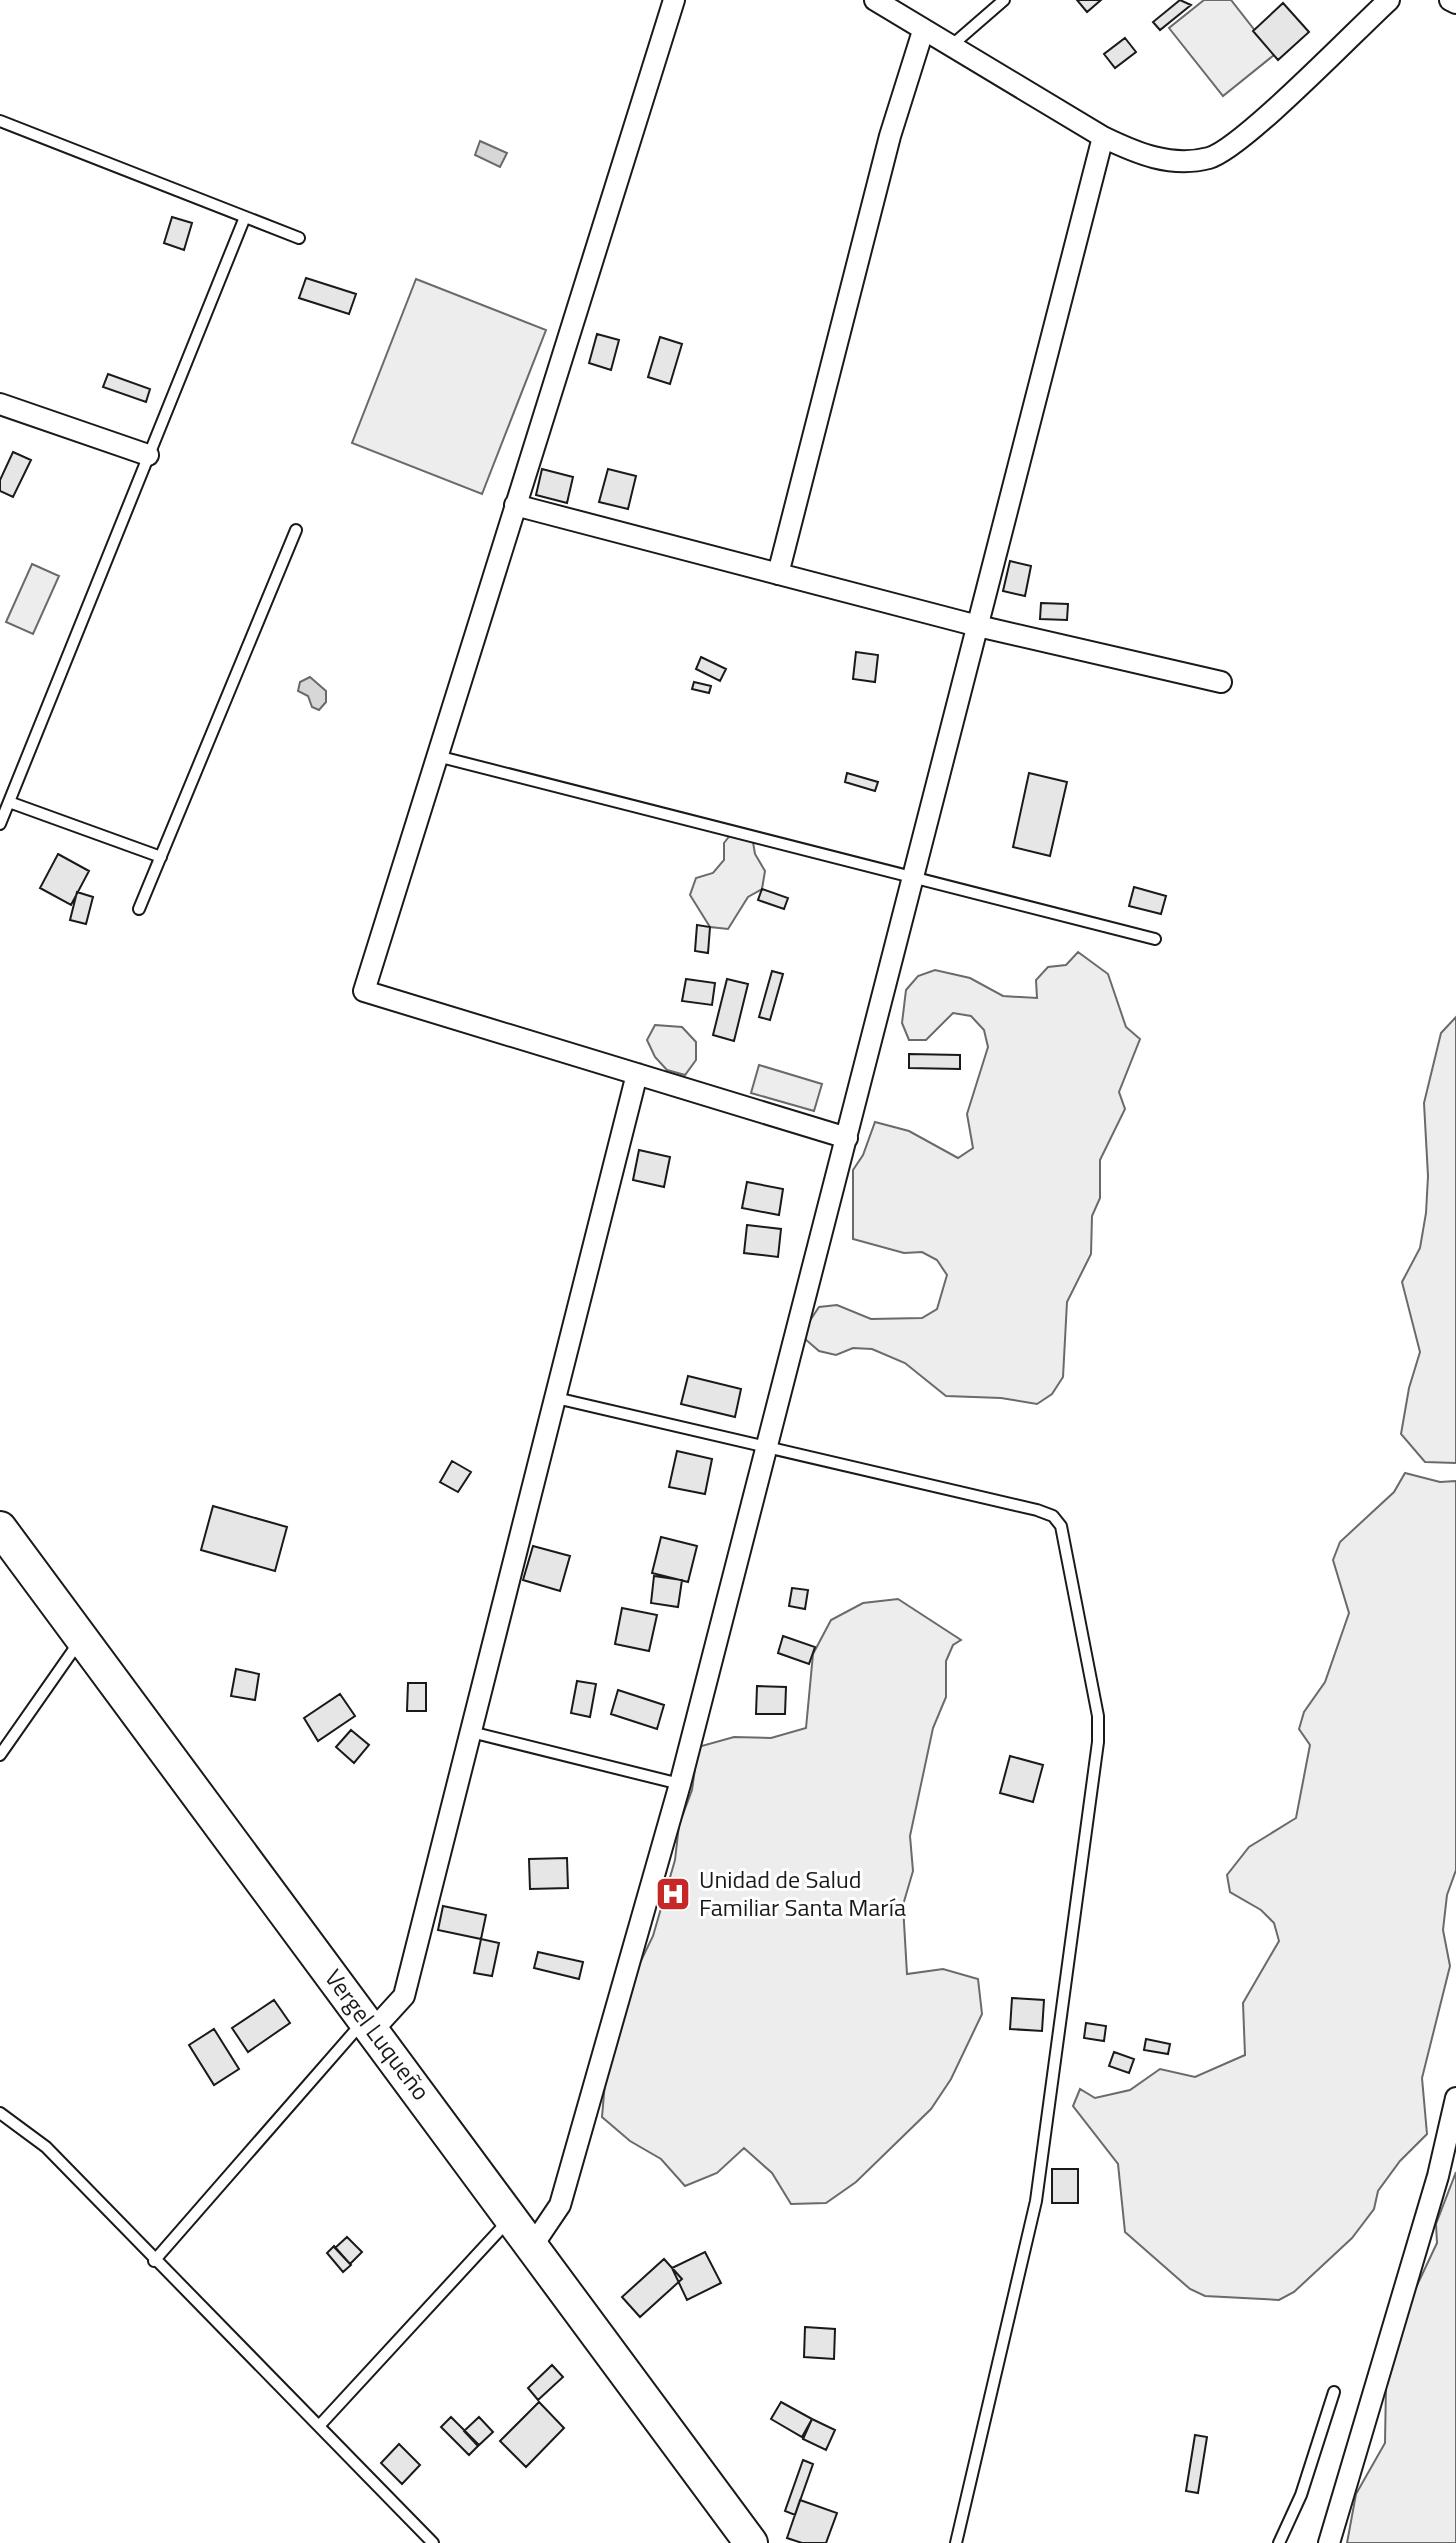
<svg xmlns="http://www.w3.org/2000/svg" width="1456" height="2543" font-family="'Titillium Web',sans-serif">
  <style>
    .built { fill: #ededed; stroke: #6a6a6a; stroke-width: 2 }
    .water { fill: #d7d7d7; stroke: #6a6a6a; stroke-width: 2 }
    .building { fill: #e6e6e6; stroke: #1a1a1a; stroke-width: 2 }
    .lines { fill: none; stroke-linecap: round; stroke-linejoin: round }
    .lane-casing { stroke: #1a1a1a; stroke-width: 14 }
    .street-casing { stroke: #1a1a1a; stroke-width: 24 }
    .primary-casing { stroke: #1a1a1a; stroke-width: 36 }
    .lane { stroke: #fff; stroke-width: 10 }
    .street { stroke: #fff; stroke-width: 20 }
    .primary { stroke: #fff; stroke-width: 32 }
    .labels { text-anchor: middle; stroke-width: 6; stroke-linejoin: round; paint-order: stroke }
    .poi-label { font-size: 24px; fill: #1a1a1a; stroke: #fff; text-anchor: start }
    .street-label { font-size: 24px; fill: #1a1a1a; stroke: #fff }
  </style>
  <rect width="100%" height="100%" fill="#fff"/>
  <path class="built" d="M1204 0H1231L1274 55 1223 96 1169 28Z
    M416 279 546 330 482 494 352 443Z
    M32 564 59 576 33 634 6 622Z
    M735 829 752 836 755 854 765 871 762 889 748 897 728 929 710 927 690 895 696 878 713 873 724 860V843Z
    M1078 952 1108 974 1126 1027 1140 1039 1119 1092 1125 1109 1100 1160V1198L1092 1216 1091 1254 1067 1302 1063 1377 1052 1394 1037 1404 1001 1398 946 1396 905 1363 872 1349 853 1348 836 1355 819 1351 805 1339 809 1322 819 1307 837 1305 871 1319 922 1318 937 1309 947 1275 937 1260 922 1252 904 1253 853 1239V1170L863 1155 875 1122 909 1131 958 1158 973 1148 967 1114 988 1047 984 1030 971 1016 953 1013 926 1040H909L902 1023 906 990 918 976 935 970 970 978 1003 996 1037 998 1036 980 1048 967 1066 965Z
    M1456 1017V1463L1425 1462 1401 1434 1409 1388 1420 1352 1402 1282 1420 1248 1426 1213 1428 1176 1424 1103 1441 1033Z
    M655 1025 682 1027 696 1042V1060L685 1075 667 1070 655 1057 647 1040Z
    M759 1065 822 1084 814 1111 751 1093Z
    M1405 1473 1440 1482 1456 1481V1870L1447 1895 1443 1930 1450 1966 1422 2078 1427 2134 1400 2161 1378 2191 1374 2209 1352 2238 1294 2292 1279 2300 1205 2296 1190 2289 1125 2232 1118 2164 1073 2106 1080 2089 1095 2098 1130 2090 1160 2069 1195 2077 1245 2055 1243 2003 1279 1941 1274 1923 1261 1910 1230 1892 1227 1875 1249 1847 1296 1818 1310 1745 1299 1729 1304 1712 1325 1682 1349 1613 1333 1560 1340 1542 1394 1492Z
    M898 1599 961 1640 953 1645 946 1661V1697L933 1728 910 1836 913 1871 903 1905 907 1974 943 1969 978 1979 982 2014 951 2079 931 2109 856 2182 826 2203 791 2204 772 2173 744 2148 717 2173 685 2186 661 2159 630 2141 602 2117 605 2082 636 1971 653 1936 675 1860 679 1825 692 1790 698 1747 734 1737 771 1738 806 1728 813 1654 831 1620 863 1603Z
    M1456 2172V2543H1347L1356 2494 1385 2443 1386 2385 1412 2296 1437 2243 1436 2224Z"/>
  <path class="water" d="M480 141 507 153 500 167 475 155Z
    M310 677 326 691V702L319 710 312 707 308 696 298 691 300 682Z"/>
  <path class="building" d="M1077 0H1101L1087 12Z
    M1180 0 1191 5 1160 30 1153 22Z
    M1283 3 1309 32 1278 60 1253 31Z
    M1125 38 1136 52 1115 68 1104 54Z
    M172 217 192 223 184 250 164 243Z
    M306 278 356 294 349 314 299 298Z
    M597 334 619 340 611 370 589 363Z
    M660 337 682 344 670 384 648 377Z
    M108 374 150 389 146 402 103 387Z
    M13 452 31 460 13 497 0 491V480Z
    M542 469 573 477 567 503 536 495Z
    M608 469 636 476 628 509 599 502Z
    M1010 561 1031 566 1025 596 1003 591Z
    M1041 603 1068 604 1067 620 1040 619Z
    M856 652 878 655 875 682 853 679Z
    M701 657 726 669 720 681 696 669Z
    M694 682 711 686 709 693 692 689Z
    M847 773 878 782 875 791 845 782Z
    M1029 773 1067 782 1050 856 1013 847Z
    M58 854 89 871 71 905 40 888Z
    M1134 887 1166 896 1161 914 1129 906Z
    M762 889 788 898 784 909 758 900Z
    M77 892 93 897 86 924 70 920Z
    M697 925 710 927 708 953 695 951Z
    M772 971 783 974 770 1020 759 1017Z
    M686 979 715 983 712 1005 682 1001Z
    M727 979 748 984 734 1041 713 1035Z
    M909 1054 960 1055V1069L909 1068Z
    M639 1150 670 1157 664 1187 633 1180Z
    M747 1182 783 1189 779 1215 742 1208Z
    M747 1225 781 1229 778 1257 744 1253Z
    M688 1376 741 1389 735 1417 681 1404Z
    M677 1451 712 1459 705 1494 669 1487Z
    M452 1461 471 1472 458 1492 440 1482Z
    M213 1506 287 1527 275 1571 201 1550Z
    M661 1537 697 1546 688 1582 652 1573Z
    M533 1546 570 1556 560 1591 523 1580Z
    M654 1576 682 1580 678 1607 651 1603Z
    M792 1588 808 1590 805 1609 789 1606Z
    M622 1608 657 1615 649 1651 615 1644Z
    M783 1636 815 1647 809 1664 778 1653Z
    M236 1669 259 1674 255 1700 231 1696Z
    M577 1681 596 1684 590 1717 571 1713Z
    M408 1683H426V1711H407Z
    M757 1686 786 1687 785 1714H756Z
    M618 1690 664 1705 657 1729 611 1714Z
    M340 1694 355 1716 318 1741 304 1718Z
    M351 1730 369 1745 354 1763 336 1747Z
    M1010 1756 1043 1765 1033 1802 1000 1793Z
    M567 1858 568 1888 530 1889 529 1859Z
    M443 1906 486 1915 481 1939 438 1930Z
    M481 1939 499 1943 492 1976 474 1973Z
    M538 1952 583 1962 579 1979 534 1968Z
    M1012 1998 1044 2000 1042 2031 1010 2029Z
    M274 2000 290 2023 248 2052 232 2028Z
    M1086 2023 1106 2026 1104 2041 1084 2038Z
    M214 2029 239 2069 214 2085 189 2045Z
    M1146 2039 1170 2044 1168 2054 1144 2050Z
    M1114 2052 1134 2059 1129 2073 1109 2066Z
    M1052 2169H1078V2203H1052Z
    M347 2237 362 2252 350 2264 335 2248Z
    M334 2246 351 2265 343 2272 327 2253Z
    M705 2252 721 2283 687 2300 672 2268Z
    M664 2259 682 2279 640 2317 622 2297Z
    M805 2327 835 2329 834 2359 804 2357Z
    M552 2365 563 2377 538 2400 528 2388Z
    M539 2402 564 2428 526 2467 500 2441Z
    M781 2402 812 2419 802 2437 771 2419Z
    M451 2417 479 2445 469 2455 441 2427Z
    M479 2417 493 2432 478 2446 464 2431Z
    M812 2419 835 2430 826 2450 803 2439Z
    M1195 2435 1207 2437 1198 2493 1186 2491Z
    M399 2444 420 2465 402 2484 381 2463Z
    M803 2460 813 2464 795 2515 785 2511Z
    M800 2500 837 2513 826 2543H802L787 2538Z"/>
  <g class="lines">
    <g class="lane-casing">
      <path id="lane" d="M951 46 1004 0
        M0 121 299 238
        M437 756 1155 939
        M9 802 161 857
        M0 824 245 217
        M139 909 296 530
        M556 1398 1037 1510 1053 1516 1061 1526 1098 1716V1742L1036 2201 956 2543
        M471 1732 680 1784
        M0 1755 79 1642
        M0 2113 46 2147 433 2543
        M154 2261 361 2024
        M319 2426 508 2221
        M1279 2543 1301 2495 1334 2392"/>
    </g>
    <g class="street-casing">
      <path id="street" d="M674 0 364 991 847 1138
        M875 0 1103 137C1136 153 1171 168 1209 158 1242 149 1356 30 1389 0
        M1450 0 1456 3
        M0 404 148 455
        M515 505 978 626 1221 682
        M778 574 890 136 923 31
        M373 2030 404 1996 637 1074
        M533 2245 560 2205 680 1784 1103 137
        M1329 2543 1438 2176 1456 2098"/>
    </g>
    <g class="primary-casing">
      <path id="primary" d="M0 1528 751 2543"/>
    </g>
    <use href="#lane" class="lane"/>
    <use href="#street" class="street"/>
    <use href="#primary" class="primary"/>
  </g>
  <defs>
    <g id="hospital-square" transform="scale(1.8)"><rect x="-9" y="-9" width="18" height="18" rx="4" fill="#c62828" stroke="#fff"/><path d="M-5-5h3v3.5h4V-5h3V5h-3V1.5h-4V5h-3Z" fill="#fff"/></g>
  </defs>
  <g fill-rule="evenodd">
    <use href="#hospital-square" x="673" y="1894"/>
  </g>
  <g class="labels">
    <g class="poi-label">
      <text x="699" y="1888">Unidad de Salud<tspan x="699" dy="28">Familiar Santa María</tspan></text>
    </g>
    <g class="street-label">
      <text transform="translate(377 2035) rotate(53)" y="8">Vergel Luqueño</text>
    </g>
  </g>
</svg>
